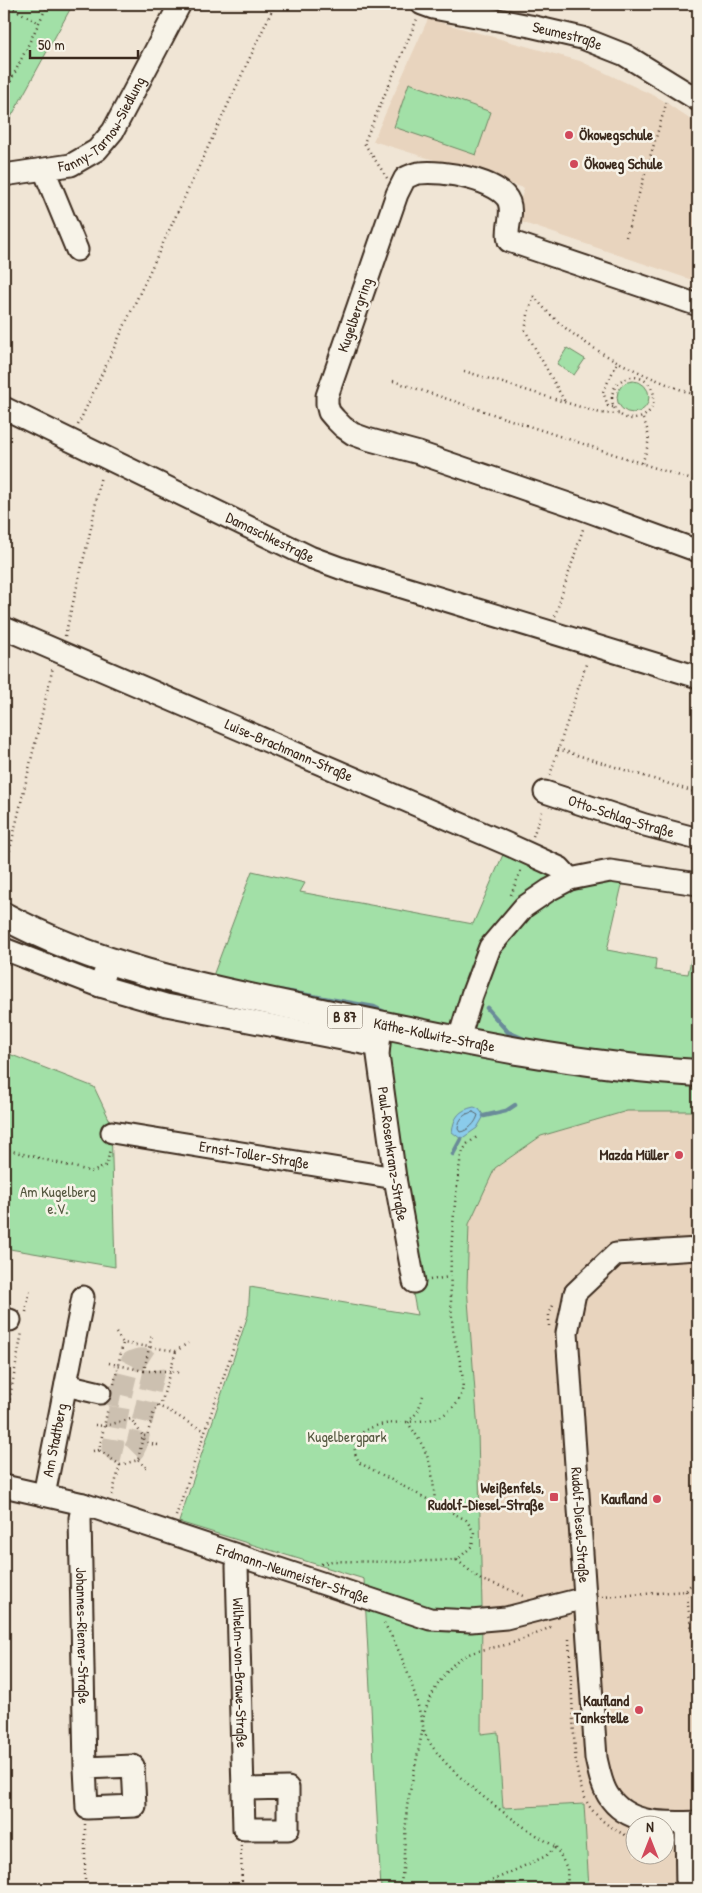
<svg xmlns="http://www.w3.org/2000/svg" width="702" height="1893" font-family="'Patrick Hand',sans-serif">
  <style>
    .built { fill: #e8d4be; fill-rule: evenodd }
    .green { fill: #a2e0a7; stroke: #6e8562 }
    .water { fill: #8acbeb; stroke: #6a8b99 }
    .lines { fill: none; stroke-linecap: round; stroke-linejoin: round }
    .shore { stroke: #5b6a70; stroke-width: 1 }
    .stream { stroke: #6a8b99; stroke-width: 4.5 }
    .minor-tunnel { stroke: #ccc0b0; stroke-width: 21; stroke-dasharray: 21 11; stroke-linecap: butt }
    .minor-casing { stroke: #3b2a1e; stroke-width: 25 }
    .major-casing { stroke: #3b2a1e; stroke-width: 30 }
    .path { stroke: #3b2a1e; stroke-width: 2.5; stroke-dasharray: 1 4; stroke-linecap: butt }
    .minor { stroke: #f7f3e8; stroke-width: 21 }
    .major { stroke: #f7f3e8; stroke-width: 26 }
    .poi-dot { fill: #d1495b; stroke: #f7f3e8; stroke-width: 2 }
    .labels { text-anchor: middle; stroke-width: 5; stroke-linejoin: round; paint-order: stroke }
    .shield { fill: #f7f3e8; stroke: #73665b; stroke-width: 1 }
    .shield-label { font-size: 14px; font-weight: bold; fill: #3b2a1e }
    .street-label { font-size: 15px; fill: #3b2a1e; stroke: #f7f3e8 }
    .poi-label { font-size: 15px; font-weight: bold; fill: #3b2a1e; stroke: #f7f3e8; text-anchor: end }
    .park-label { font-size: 15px; fill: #555840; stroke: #f7f3e8 }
  </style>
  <rect width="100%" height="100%" fill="#f0e5d5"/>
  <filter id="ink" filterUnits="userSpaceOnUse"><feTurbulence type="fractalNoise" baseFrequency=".02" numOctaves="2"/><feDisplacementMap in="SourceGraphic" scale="10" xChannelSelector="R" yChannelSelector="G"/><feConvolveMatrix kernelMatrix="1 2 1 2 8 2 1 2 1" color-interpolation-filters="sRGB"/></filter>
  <g filter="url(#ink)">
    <path class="built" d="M428 19 580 61 661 99 698 125V282L515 220 524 188 373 141Z
      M627 1111H698V1889H589L584 1804 503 1808 498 1732 481 1734 482 1607 478 1431 467 1287 469 1224 495 1168 541 1136ZM634 1826H664V1856H634Z"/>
    <path class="green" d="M4 4H73L4 130Z
      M409 83 491 112 476 155 394 127Z
      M567 348 585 359 574 375 557 364Z
      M617 397a16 16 0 1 1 32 0a16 16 0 1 1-32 0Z
      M505 850 551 875 596 863H627L607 950 656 959 655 970 688 974 698 926V1111H627L541 1136 495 1168 469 1224 467 1287 478 1431 482 1607 481 1734 498 1732 503 1808 584 1804 589 1889H381L364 1579 179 1522 248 1315 250 1287 417 1315 365 1036 204 1000 252 871 305 883 300 892 473 924Z
      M4 1052 94 1087 111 1123 115 1267 4 1248Z"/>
    <path class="water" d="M474 1107 479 1109 484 1116 477 1128 461 1139 452 1132C454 1117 459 1110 474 1107Z"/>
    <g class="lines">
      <path class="shore" d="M473 1112 478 1115C476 1123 468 1131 460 1132L458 1129C459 1119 463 1114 473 1112Z"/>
      <path class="stream" d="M278 990 374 1007 386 1013
        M487 1008 508 1032 526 1040
        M484 1116 506 1111 515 1105
        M453 1154 461 1139"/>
      <path class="minor-tunnel" d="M100 1393 121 1397 112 1448 115 1451 130 1454 134 1450 137 1444 154 1371 153 1365C147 1358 140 1357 131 1362L128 1368 121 1397"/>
      <g class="minor-casing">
        <g id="minor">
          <path id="s1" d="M422 4 433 8 530 26 582 38 625 55 698 100"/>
          <path d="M44 170 77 250"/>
          <path id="s2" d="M4 175 71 165 97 150 113 131 180 4"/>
          <path d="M698 305 515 243 509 241C505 228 514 216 509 202 501 180 441 170 420 173 415 173 410 176 405 178L397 194 327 396V404L329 412 335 419 343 427 353 434 367 439 419 453 580 508 698 551"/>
          <path id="s3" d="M4 408 310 557 340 568 698 677"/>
          <path id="s4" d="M4 628 505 843 560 868 570 879"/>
          <path id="s5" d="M545 792 645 825 698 839"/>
          <path d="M4 949 100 986 104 974"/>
          <path d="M100 986 166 1005 378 1046"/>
          <path id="s6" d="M380 1033 378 1055 395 1178 414 1282"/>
          <path d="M459 1039 472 995 490 947 524 907 549 890 570 879 610 871 698 884"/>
          <path id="s7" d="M112 1132 395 1178"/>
          <path id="s8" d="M698 1249 616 1254 575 1293 567 1333 596 1758C599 1771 601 1784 608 1795 627 1826 667 1823 698 1822"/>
          <path d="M4 1319 10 1320"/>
          <path d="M66 1385 100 1393"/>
          <path id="s9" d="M4 1486 83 1504 430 1619 471 1621 506 1618 585 1598"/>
          <path id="s10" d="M44 1495 83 1297"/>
          <path id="s11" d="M83 1504 80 1518 85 1768 87 1808 135 1806 133 1766 85 1768"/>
          <path id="s12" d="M239 1557 237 1566 244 1829H288V1788L243 1789"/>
          <path d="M686 1823 687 1889"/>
        </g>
      </g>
      <g class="major-casing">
        <g id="major">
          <path id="s13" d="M4 916C107 972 222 991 336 1015 456 1040 576 1066 698 1073"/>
        </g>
      </g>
      <path class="path" d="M5 4 39 23
        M4 95 48 4
        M387 178 364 143 417 19
        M626 237 667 101
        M534 296C572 346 641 375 698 396
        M534 296 529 310 525 330 565 402
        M464 371 600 413 619 414
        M612 398a21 21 0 1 1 42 0a21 21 0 1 1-42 0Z
        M393 381 698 482
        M613 407 608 406 603 392 618 361
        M78 425 275 4
        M642 463C649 444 652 436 642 417
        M555 616 584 526
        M65 636 92 524 101 475
        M558 749 698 793
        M550 775 587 661
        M533 836 543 809
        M4 875 53 667
        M511 895 521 870
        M4 1149 93 1172 107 1165 110 1148
        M430 1280 449 1277
        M26 1312 30 1288
        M549 1326V1315L554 1303
        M116 1333 123 1343 176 1351 188 1343
        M109 1363 144 1371 152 1334
        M144 1371H170L176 1351
        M114 1384 123 1343
        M423 1396 418 1411 408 1423C430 1454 432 1465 435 1502
        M157 1406C175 1411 187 1425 205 1430
        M95 1425 104 1426 131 1419 143 1436 138 1460 120 1465 99 1450 108 1408
        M4 1429 22 1332
        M158 1445C150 1444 146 1444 143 1436H147L154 1411 162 1401 170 1371 182 1373
        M93 1451 99 1450
        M138 1460 148 1469
        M112 1495 120 1465
        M176 1516 242 1323
        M457 1560 481 1580 504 1587 523 1596
        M321 1564 332 1561 399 1562 457 1560 472 1546 474 1532 466 1520 360 1463C356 1457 354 1453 355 1446 361 1414 415 1427 439 1417 446 1414 455 1407 459 1400 469 1381 456 1350 453 1329 447 1270 453 1213 461 1155L467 1144 477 1137
        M686 1591 694 1648 698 1707
        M602 1597 686 1591 690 1586 698 1584
        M384 1623C403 1655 414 1687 422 1722
        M569 1639C570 1666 572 1693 573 1719 575 1745 574 1774 585 1798 593 1817 616 1833 634 1838
        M85 1824V1889
        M241 1845 242 1889
        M556 1847 567 1868 568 1889
        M4 1889H5
        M400 1889 403 1869 407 1806 423 1728
        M474 1889 546 1856 556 1847C524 1829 428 1763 423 1726 421 1707 444 1671 458 1660 472 1650 489 1649 505 1645 522 1640 538 1634 554 1625"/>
      <use href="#minor" class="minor"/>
      <use href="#major" class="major"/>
    </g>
  </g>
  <g class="poi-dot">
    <circle cx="569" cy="135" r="5"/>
    <circle cx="574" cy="164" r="5"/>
    <circle cx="679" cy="1155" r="5"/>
    <rect x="549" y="1492" width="10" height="10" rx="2.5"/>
    <circle cx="657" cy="1499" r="5"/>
    <circle cx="639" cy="1710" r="5"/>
  </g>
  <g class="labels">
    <rect class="shield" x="327.5" y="1005.5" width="35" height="23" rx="4"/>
    <g class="shield-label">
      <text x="345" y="1022">B 87</text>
    </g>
    <g class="street-label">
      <text dy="5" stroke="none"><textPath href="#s1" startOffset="149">Seumestraße</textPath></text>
      <text dy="5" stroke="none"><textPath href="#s2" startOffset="119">Fanny-Tarnow-Siedlung</textPath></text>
      <text transform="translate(355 315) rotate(-71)" y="5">Kugelbergring</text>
      <text dy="5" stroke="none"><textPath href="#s3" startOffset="296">Damaschkestraße</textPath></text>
      <text dy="5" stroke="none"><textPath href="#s4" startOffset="310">Luise-Brachmann-Straße</textPath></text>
      <text dy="5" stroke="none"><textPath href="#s5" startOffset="80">Otto-Schlag-Straße</textPath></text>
      <text dy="5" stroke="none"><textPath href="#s13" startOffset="448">Käthe-Kollwitz-Straße</textPath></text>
      <text dy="5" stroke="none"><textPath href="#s6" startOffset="122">Paul-Rosenkranz-Straße</textPath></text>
      <text dy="5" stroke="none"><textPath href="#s7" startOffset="144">Ernst-Toller-Straße</textPath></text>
      <text dy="5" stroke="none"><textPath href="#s10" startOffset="56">Am Stadtberg</textPath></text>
      <text dy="5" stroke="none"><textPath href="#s8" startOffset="372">Rudolf-Diesel-Straße</textPath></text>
      <text dy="5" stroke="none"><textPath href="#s9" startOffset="302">Erdmann-Neumeister-Straße</textPath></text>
      <text dy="5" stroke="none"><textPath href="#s11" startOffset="132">Johannes-Riemer-Straße</textPath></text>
      <text dy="5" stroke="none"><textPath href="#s12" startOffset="116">Wilhelm-von-Brawe-Straße</textPath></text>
    </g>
    <g class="poi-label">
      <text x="579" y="140" text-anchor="start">Ökowegschule</text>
      <text x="584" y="169" text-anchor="start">Ökoweg Schule</text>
      <text x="669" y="1160">Mazda Müller</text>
      <text x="544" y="1493">Weißenfels,<tspan x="544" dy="17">Rudolf-Diesel-Straße</tspan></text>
      <text x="647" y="1504">Kaufland</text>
      <text x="629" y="1706">Kaufland<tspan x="629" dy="17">Tankstelle</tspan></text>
    </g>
    <g class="park-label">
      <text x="58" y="1197">Am Kugelberg<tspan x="58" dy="17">e.V.</tspan></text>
      <text x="347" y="1442">Kugelbergpark</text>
    </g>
  </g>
  <rect width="702" height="1893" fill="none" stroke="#f7f3e8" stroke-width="20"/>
  <rect x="10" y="10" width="682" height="1873" fill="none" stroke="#3b2a1e" stroke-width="2" filter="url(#ink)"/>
  <g transform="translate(650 1840)"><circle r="24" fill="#f7f3e8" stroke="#aca397"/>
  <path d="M0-4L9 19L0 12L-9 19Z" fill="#d1495b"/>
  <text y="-8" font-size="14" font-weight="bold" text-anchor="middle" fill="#3b2a1e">N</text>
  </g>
  <path d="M30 50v8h108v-8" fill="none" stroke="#3b2a1e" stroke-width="2.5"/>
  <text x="38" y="50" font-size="15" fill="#3b2a1e" stroke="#f7f3e8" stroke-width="4" paint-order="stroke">50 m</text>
</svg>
